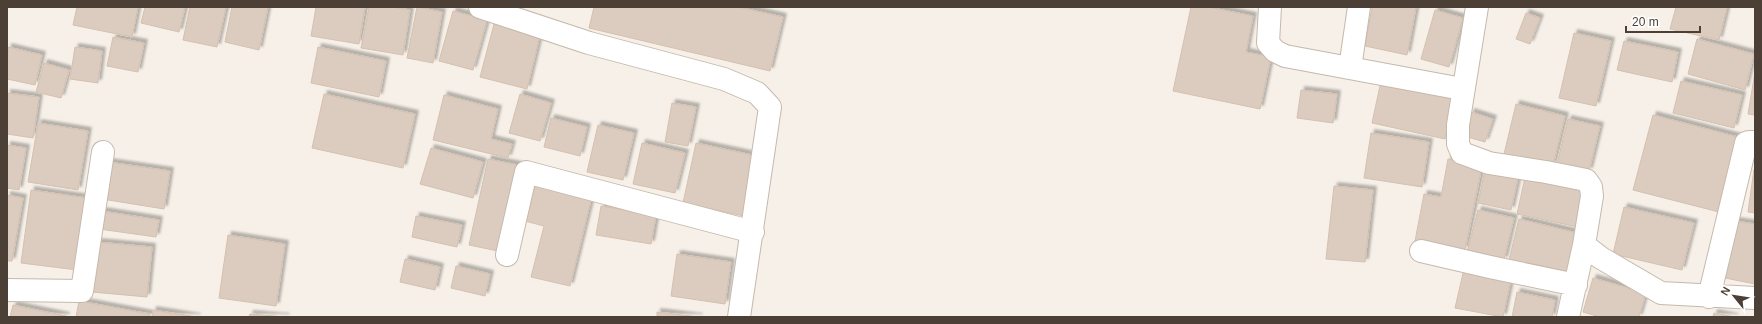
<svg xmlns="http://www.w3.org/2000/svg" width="1762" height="324" font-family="Helvetica,sans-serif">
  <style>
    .building { fill: #dcccbf; stroke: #d5c0ae; filter: url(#shadow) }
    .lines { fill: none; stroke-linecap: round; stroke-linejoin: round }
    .minor-casing { stroke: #c6b9ac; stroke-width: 24 }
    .minor { stroke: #fff; stroke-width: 22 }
  </style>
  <defs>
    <filter id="shadow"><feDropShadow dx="3.5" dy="-3.5" stdDeviation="1" flood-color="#0004"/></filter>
  </defs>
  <rect width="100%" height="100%" fill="#f6f0e8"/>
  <path class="building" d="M77 7H138L132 37 73 25Z
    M145 7H185L179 32 141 23Z
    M190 7H226L217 47 183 40Z
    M232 7H268L259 50 225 42Z
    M316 7H365L359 44 311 36Z
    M369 7H392L410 10 403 55 361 48Z
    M417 7 442 12 433 63 407 58Z
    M594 7H738L783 17 770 71 589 28Z
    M1191 7H1208L1253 16 1246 52 1271 57 1260 109 1173 91Z
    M1372 7H1416L1407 55 1365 46Z
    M1676 7H1727L1719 40 1670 29Z
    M1435 10 1463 18 1449 67 1421 59Z
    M453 11 487 20 473 70 439 61Z
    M1526 13 1540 18 1530 44 1516 39Z
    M494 24 540 35 527 89 480 77Z
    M1574 33 1611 41 1596 106 1559 98Z
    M113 37 144 43 138 72 107 66Z
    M1697 39 1754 54 1745 90 1688 74Z
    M1624 41 1678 52 1672 82 1617 70Z
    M8 47 42 55 35 85 7 79Z
    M75 47 102 51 98 83 70 79Z
    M318 47 386 61 379 97 311 83Z
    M44 63 69 70 61 98 36 92Z
    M1755 72V115L1748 114Z
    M1381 81 1454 98 1445 139 1372 123Z
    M1681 81 1742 95 1734 128 1673 113Z
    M1301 90 1337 94 1333 123 1297 118Z
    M7 93 39 97 33 138 7 134Z
    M324 94 415 114 403 168 312 148Z
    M520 94 551 103 540 141 509 133Z
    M444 95 498 109 491 139 512 144 508 158 433 140Z
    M672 103 696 107 688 146 665 142Z
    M1516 104 1565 116 1553 165 1504 154Z
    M1471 112 1493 119 1485 142 1464 136Z
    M1653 115 1738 137 1719 212 1633 190Z
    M551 118 587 127 580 156 544 147Z
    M1568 119 1600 126 1589 171 1557 164Z
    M38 123 88 131 78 190 28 182Z
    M598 125 634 133 623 180 587 172Z
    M1371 133 1429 142 1422 187 1364 178Z
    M642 143 685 153 675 193 633 184Z
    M696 143 757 156 744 216 683 203Z
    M7 145 26 148 19 190 7 188Z
    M431 148 483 162 473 198 420 184Z
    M488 159 518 165 498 251 469 245Z
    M1448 159 1482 166 1465 250 1415 241 1424 194 1441 197Z
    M108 162 170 171 164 209 102 199Z
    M1486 166 1519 173 1511 210 1478 203Z
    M1754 169H1755V213L1748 212Z
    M1526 173 1587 186 1578 227 1517 214Z
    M534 182 592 196 570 286 531 277 544 226 525 221Z
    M1334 186 1373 190 1365 262 1326 259Z
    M31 190 87 198 77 270 21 263Z
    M7 195 23 198 12 261H7Z
    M601 206 656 215 651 244 596 235Z
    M1624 207 1694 223 1682 270 1613 254Z
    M1478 210 1514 218 1504 260 1467 252Z
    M102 211 159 220 156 237 99 229Z
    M416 216 462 225 457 247 412 237Z
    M1519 219 1577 233 1567 273 1509 260Z
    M1735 221 1755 224V284L1725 278Z
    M228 235 285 244 276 306 219 298Z
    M97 242 152 247 147 297 92 292Z
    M677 254 731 262 725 304 671 296Z
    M405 259 440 267 435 290 400 282Z
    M456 266 490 274 485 296 451 288Z
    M1464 269 1511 279 1503 317 1455 308Z
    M1593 278 1646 293 1639 317H1600L1583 312Z
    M1517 292 1555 300 1552 317H1512Z
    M79 301 150 314V317H76Z
    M13 305 66 316V317H10Z
    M153 310 197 317H152Z
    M657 312 699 317H657Z
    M1714 313 1735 317H1713Z
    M250 314 286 317H249Z"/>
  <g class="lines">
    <g class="minor-casing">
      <path id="minor" d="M480 7 589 43 724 79 757 93 770 107 739 317
        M1270 7 1268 43 1275 51 1285 56 1462 89
        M1477 7 1458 125V144L1462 153 1489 163 1546 172 1586 180 1591 187 1592 196 1584 245
        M1350 68 1359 7
        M1421 251 1490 267 1576 285
        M507 255 526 172 753 232
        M7 290 82 291 103 152
        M1709 297 1746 143 1749 142H1755
        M1568 317 1584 245 1601 258 1661 293 1755 298"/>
    </g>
    <use href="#minor" class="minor"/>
  </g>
  <rect width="1762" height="324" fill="none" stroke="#4b3f36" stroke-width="16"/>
  <g transform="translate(1734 296) rotate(300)" stroke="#ffffff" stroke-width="3" paint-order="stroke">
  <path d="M0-3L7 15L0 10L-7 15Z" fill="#4b3f36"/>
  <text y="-6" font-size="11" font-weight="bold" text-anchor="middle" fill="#4b3f36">N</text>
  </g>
  <path d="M1626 26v6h74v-6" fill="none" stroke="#4b3f36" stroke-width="2"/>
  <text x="1632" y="26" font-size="12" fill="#4b3f36" stroke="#ffffff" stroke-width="3" paint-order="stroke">20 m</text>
</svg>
